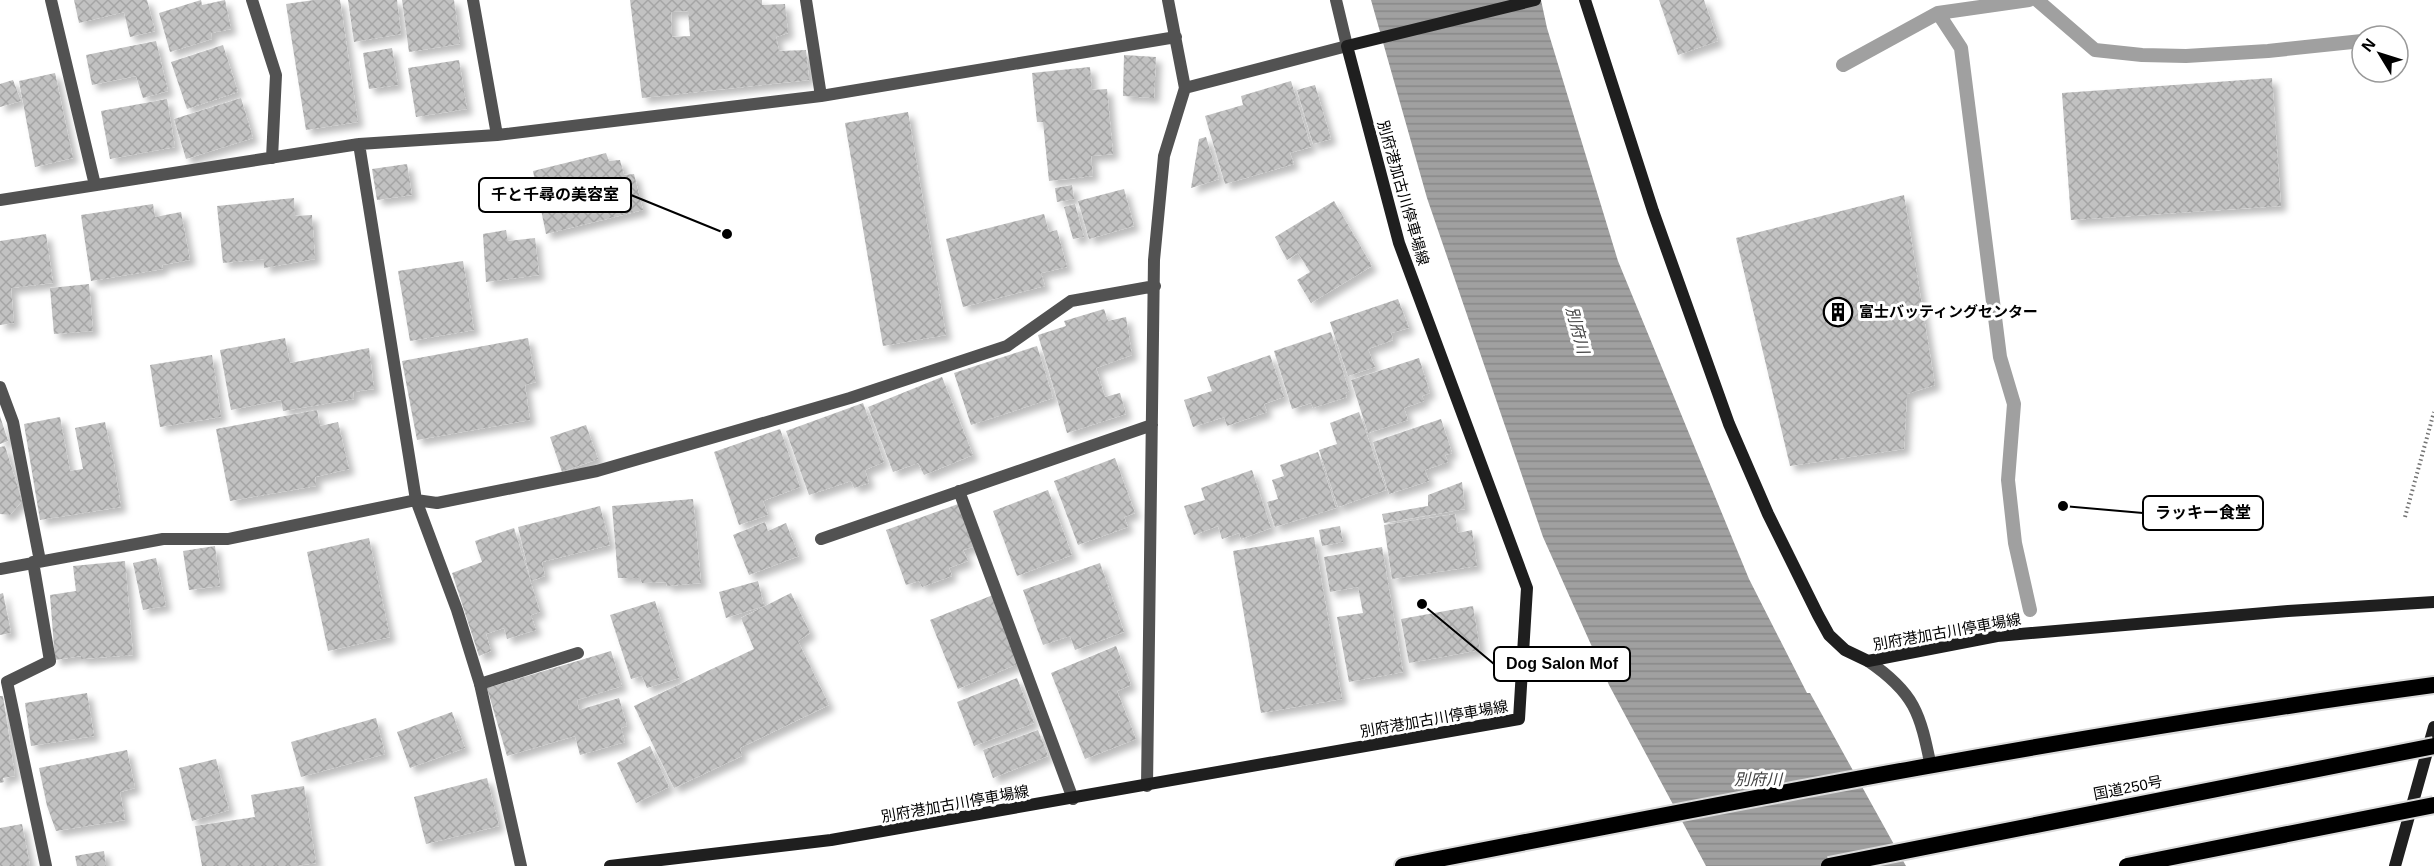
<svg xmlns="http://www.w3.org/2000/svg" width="2434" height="866" font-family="Helvetica,'Noto Sans JP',sans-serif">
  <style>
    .water { fill: url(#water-rules) }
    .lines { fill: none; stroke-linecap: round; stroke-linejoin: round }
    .stream { stroke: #a0a0a0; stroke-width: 14 }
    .building { fill: url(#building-cross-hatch); fill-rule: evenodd; filter: url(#shadow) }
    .trunk-casing { stroke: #dbdbdb; stroke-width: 20 }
    .path { stroke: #747474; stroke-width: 4; stroke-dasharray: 1.5 3; stroke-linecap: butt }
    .service { stroke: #525252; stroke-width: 12 }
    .minor { stroke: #525252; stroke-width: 12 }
    .secondary { stroke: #1f1f1f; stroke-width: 12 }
    .trunk { stroke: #000; stroke-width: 16 }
    .trunk-bridge-casing { stroke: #dbdbdb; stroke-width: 20; stroke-linecap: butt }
    .trunk-bridge { stroke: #000; stroke-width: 16 }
    .labels { text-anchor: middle; stroke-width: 6; stroke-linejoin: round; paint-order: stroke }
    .street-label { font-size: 15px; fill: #000; stroke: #fff }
    .poi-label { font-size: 15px; font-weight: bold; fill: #000; stroke: #fff; text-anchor: start }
    .water-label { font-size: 16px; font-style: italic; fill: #414141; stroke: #fff }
    .leader { fill: none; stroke: #000; stroke-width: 2 }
    .callout-dot { fill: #000; stroke: #fff; stroke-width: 2 }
    .callout { fill: #fff; stroke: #000; stroke-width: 2 }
    .callout-label { font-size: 16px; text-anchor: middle; font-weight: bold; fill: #000 }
  </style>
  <defs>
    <pattern id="water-rules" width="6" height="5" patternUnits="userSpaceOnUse" patternTransform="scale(1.5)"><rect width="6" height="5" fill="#a0a0a0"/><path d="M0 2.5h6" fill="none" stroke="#888"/></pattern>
    <pattern id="building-cross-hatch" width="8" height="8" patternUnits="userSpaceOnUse" patternTransform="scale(1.5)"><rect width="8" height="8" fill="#c2c2c2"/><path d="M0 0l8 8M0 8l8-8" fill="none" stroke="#a5a5a5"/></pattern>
    <filter id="shadow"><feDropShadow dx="5.5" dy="5.5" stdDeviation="3" flood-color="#0004"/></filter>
  </defs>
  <rect width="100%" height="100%" fill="#fff"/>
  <path class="water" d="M1371 0H1541L1547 28 1618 261 1749 579 1807 693H1810L1906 866H1706L1609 685 1543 537 1427 198Z"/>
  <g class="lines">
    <path class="stream" d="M2037 0 2095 50 2142 55 2186 56 2268 51 2362 41
      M1938 13 1961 48 2000 357 2014 404 2008 480 2015 543 2030 610
      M1843 65 1938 13 2029 0"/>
  </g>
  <path class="building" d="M74 0H147L155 31 130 37 124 12 79 23Z
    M201 0 202 5 225 0 231 29 211 33 212 39 170 52 159 13Z
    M314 0H340L358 122 306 130 286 4Z
    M348 0H397L401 34 354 42Z
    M402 0H454L460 44 409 52Z
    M630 0H762V5L785 4 788 33 776 37 779 51 806 50 809 80 642 98ZM688 11 690 36 672 37 671 12Z
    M1659 0H1704L1718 41 1678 55Z
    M156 41 168 91 143 98 136 76 92 85 86 55Z
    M223 45 238 92 187 109 171 62Z
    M392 48 398 85 369 89 363 53Z
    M1124 55 1156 57 1154 98 1123 96Z
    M459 60 467 109 416 117 408 68Z
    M1090 67 1092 90 1107 89 1113 154 1091 156 1093 176 1049 181 1043 122H1037L1032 73Z
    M55 73 73 158 35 167 19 81Z
    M2272 78 2281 206 2071 220 2062 93Z
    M13 80 21 101 0 107V84Z
    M1291 81 1311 147 1290 153 1294 164 1225 184 1205 116 1243 105 1241 96Z
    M1315 85 1331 139 1313 144 1297 90Z
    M241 98 253 138 186 159 174 119Z
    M167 99 175 147 110 159 101 111Z
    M908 112 946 335 883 346 845 123Z
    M1206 137 1219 179 1191 188 1199 139Z
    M606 153 609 161 620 160 624 175 634 174 643 210 546 234 533 171Z
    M407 164 412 195 377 200 372 169Z
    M1072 185 1074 199 1057 202 1055 188Z
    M1124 189 1134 226 1089 239 1078 201Z
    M1904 195 1935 385 1907 394 1904 449 1790 466 1736 238Z
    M294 198 295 216 312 215 315 259 264 268V259L223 263 217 206Z
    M1334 201 1372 266 1311 303 1297 280 1310 272 1298 253 1287 260 1275 237Z
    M153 204 155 217 181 212 190 260 162 265 163 269 91 281 81 215Z
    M1075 204 1084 237 1073 239 1064 207Z
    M1044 214 1049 232 1057 230 1067 267 1041 273 1045 286 963 307 946 239Z
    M506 230 508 241 535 238 539 275 486 282 483 234Z
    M46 234 53 283 11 288 14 323 0 325V241Z
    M463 261 474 330 410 341 398 271Z
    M89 284 93 331 54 334 50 288Z
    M1398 299 1409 328 1391 333 1393 340 1368 349 1375 367 1348 376 1330 322Z
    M1104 309 1108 321 1126 317 1132 355 1096 368 1105 397 1120 393 1126 414 1067 433 1038 335 1066 326 1064 321Z
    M1331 332 1349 391 1345 393 1347 397 1313 408 1311 403 1292 409 1274 351Z
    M285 338 290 363 369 348 374 389 353 392 354 399 283 411 281 400 231 410 220 350Z
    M528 338 536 382 525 385 530 420 417 440 402 361Z
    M1037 346 1053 398 971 425 954 373Z
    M212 355 221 417 160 427 150 365Z
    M1270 355 1284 397 1264 404 1267 412 1227 426 1224 417 1193 427 1184 400 1212 391 1207 377Z
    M1419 358 1430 393 1422 396 1424 401 1404 408 1408 420 1368 433 1351 380Z
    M942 377 973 455 924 475 918 463 893 472 868 407Z
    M863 403 884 462 865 470 869 483 854 488 851 481 809 495 786 431Z
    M317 410 320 426 338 422 349 469 315 477 316 486 230 501 216 429Z
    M1359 412 1386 490 1338 507 1319 450 1337 444 1330 423Z
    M0 416 8 441 0 444Z
    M60 417 70 471 83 469 75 428 105 422 114 464 121 507 40 520 24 424Z
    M1441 419 1452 453 1445 455 1448 462 1425 470 1429 481 1389 494 1373 442Z
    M586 425 598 459 562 472 550 437Z
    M780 429 800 487 763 501 768 515 739 525 714 452Z
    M5 446 22 501 10 515 0 514V447Z
    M1318 452 1336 508 1275 527 1267 502 1278 499 1272 480 1284 476 1280 465Z
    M1115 458 1135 513 1124 517 1128 527 1078 545 1054 481Z
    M1252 470 1271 528 1241 539 1239 533 1222 539 1218 526 1194 535 1184 506 1205 500 1201 488Z
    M1462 482 1465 509 1384 523 1382 514 1428 506V495Z
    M1048 490 1072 555 1017 576 993 511Z
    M693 499 701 583 667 586 666 582 642 583 640 578H618L612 506Z
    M961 503 976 546 963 550 968 561 949 568 952 576 922 587 919 581 906 585 886 530Z
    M600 506 610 545 542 562 545 576 531 581 518 527Z
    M1455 514 1458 533 1472 530 1477 566 1392 579 1384 525Z
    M765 522 768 531 786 523 799 556 749 575 733 535Z
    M1340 526 1343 542 1322 546 1319 530Z
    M514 528 540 612 531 615 536 630 507 639 504 628 486 634 491 651 479 656 452 573 482 562 475 541Z
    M1314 537 1342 699 1261 713 1233 551Z
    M369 538 390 637 328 651 307 552Z
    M215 546 220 586 189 590 183 551Z
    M1382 547 1403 672 1349 682 1337 617 1363 613 1358 587 1330 592 1324 557Z
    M156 558 166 606 143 610 133 563Z
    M125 561 133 655 81 659V656L55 660 50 595 76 591 73 566Z
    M1100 563 1124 632 1075 650 1070 636 1043 645 1023 590Z
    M758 581 764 606 726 618 719 592Z
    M3 593 11 633 0 635V594Z
    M791 593 810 633 798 641 829 705 740 748 742 756 674 788 634 706 754 649 741 618Z
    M993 595 1020 663 958 689 930 620Z
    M655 601 679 678 647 688 642 676 631 679 610 615Z
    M1473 606 1480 650 1409 663 1401 619Z
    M1116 646 1131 685 1117 691 1136 739 1085 759 1051 673Z
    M611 651 622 686 577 700 579 710 619 698 627 726 621 728 625 742 580 755 575 736 507 756 487 688Z
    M1017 678 1034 723 974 746 957 702Z
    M87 693 94 736 31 746 25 703Z
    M0 696H3L15 776 3 778 4 782 0 783Z
    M452 712 465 748 410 768 397 732Z
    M376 718 385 754 301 777 291 742Z
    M1038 730 1048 756 993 778 983 750Z
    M650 746 669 787 636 803 617 763Z
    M127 750 135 788 120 792 125 820 56 831 47 806 39 768Z
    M216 759 229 810 192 821 179 768Z
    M487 778 499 826 426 844 414 797Z
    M304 786 316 863 296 866H202L195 826 255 817 251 795Z
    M22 824 30 866H0V828Z
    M104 851 106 866H77L75 856Z"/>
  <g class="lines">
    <g class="trunk-casing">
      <path id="trunk" d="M1403 866C1745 799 2088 732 2434 685"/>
    </g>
    <path class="path" d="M2405 517 2434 412"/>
    <path class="service" d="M480 684 578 653"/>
    <path class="minor" d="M51 0 95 185
      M252 0 276 75 272 158
      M473 0 497 135
      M806 0 821 96
      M1185 88 1347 46 1336 0
      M359 144 416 500 457 610 480 684 521 866
      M0 200 359 144 497 135 821 96 1176 37
      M0 387 13 422 40 561
      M959 491 1073 799
      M821 539 1152 425
      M33 562 50 661 7 682 46 866
      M0 569 163 539H228L416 500 437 503 597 471 850 398 1007 346 1071 301 1155 286
      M1868 661C1915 693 1920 713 1931 767
      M1147 786 1154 260 1164 156 1185 88 1168 0"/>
    <path class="secondary" d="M1585 0 1653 211 1729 424 1768 514 1818 615 1829 635 1845 650 1868 661 1997 636 2288 611 2434 602
      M610 866 831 840 1519 719 1527 588 1399 243 1347 46 1535 0
      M2395 866 2434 727"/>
    <use href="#trunk" class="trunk"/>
    <g class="trunk-bridge-casing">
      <path id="trunk-bridge" d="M1829 866 2434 746
        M2127 866 2434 805"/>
    </g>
    <use href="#trunk-bridge" class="trunk-bridge"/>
  </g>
  <defs>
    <g id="building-ring" transform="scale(1.5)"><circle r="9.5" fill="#fff" stroke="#000" stroke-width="1.5"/><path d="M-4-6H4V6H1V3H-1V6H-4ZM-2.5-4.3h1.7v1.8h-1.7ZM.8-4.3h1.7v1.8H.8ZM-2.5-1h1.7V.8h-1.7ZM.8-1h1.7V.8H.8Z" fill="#000"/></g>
  </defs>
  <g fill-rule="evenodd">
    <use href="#building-ring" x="1838" y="312"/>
  </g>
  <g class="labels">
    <g class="street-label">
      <text transform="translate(1403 193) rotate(74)" y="5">別府港加古川停車場線</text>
      <text transform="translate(1947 632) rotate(-10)" y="5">別府港加古川停車場線</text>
      <text transform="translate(1434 719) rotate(-10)" y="5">別府港加古川停車場線</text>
      <text transform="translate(2128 788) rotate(-11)" y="5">国道250号</text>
      <text transform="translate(955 804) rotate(-10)" y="5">別府港加古川停車場線</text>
    </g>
    <g class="poi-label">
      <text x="1859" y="317">富士バッティングセンター</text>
    </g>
    <g class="water-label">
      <text transform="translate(1578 330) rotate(75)" y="6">別府川</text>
      <text x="1758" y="785">別府川</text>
    </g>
  </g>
  <path class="leader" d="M727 234L631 195M2063 506L2143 513M1422 604L1494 664"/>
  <g class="callout-dot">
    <circle cx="727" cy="234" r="6"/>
    <circle cx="2063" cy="506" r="6"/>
    <circle cx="1422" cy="604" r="6"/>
  </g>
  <g class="callout">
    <rect x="479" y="178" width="152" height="34" rx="6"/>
    <rect x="2143" y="496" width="120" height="34" rx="6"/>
    <rect x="1494" y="647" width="136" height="34" rx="6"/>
  </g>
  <g class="callout-label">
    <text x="555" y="200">千と千尋の美容室</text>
    <text x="2203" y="518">ラッキー食堂</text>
    <text x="1562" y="669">Dog Salon Mof</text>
  </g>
  <g transform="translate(2380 54) rotate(308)"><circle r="28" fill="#ffffff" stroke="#999999" stroke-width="1.5"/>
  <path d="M0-4.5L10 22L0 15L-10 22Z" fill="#000000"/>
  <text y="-9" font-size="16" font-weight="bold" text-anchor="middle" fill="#000000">N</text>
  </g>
</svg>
